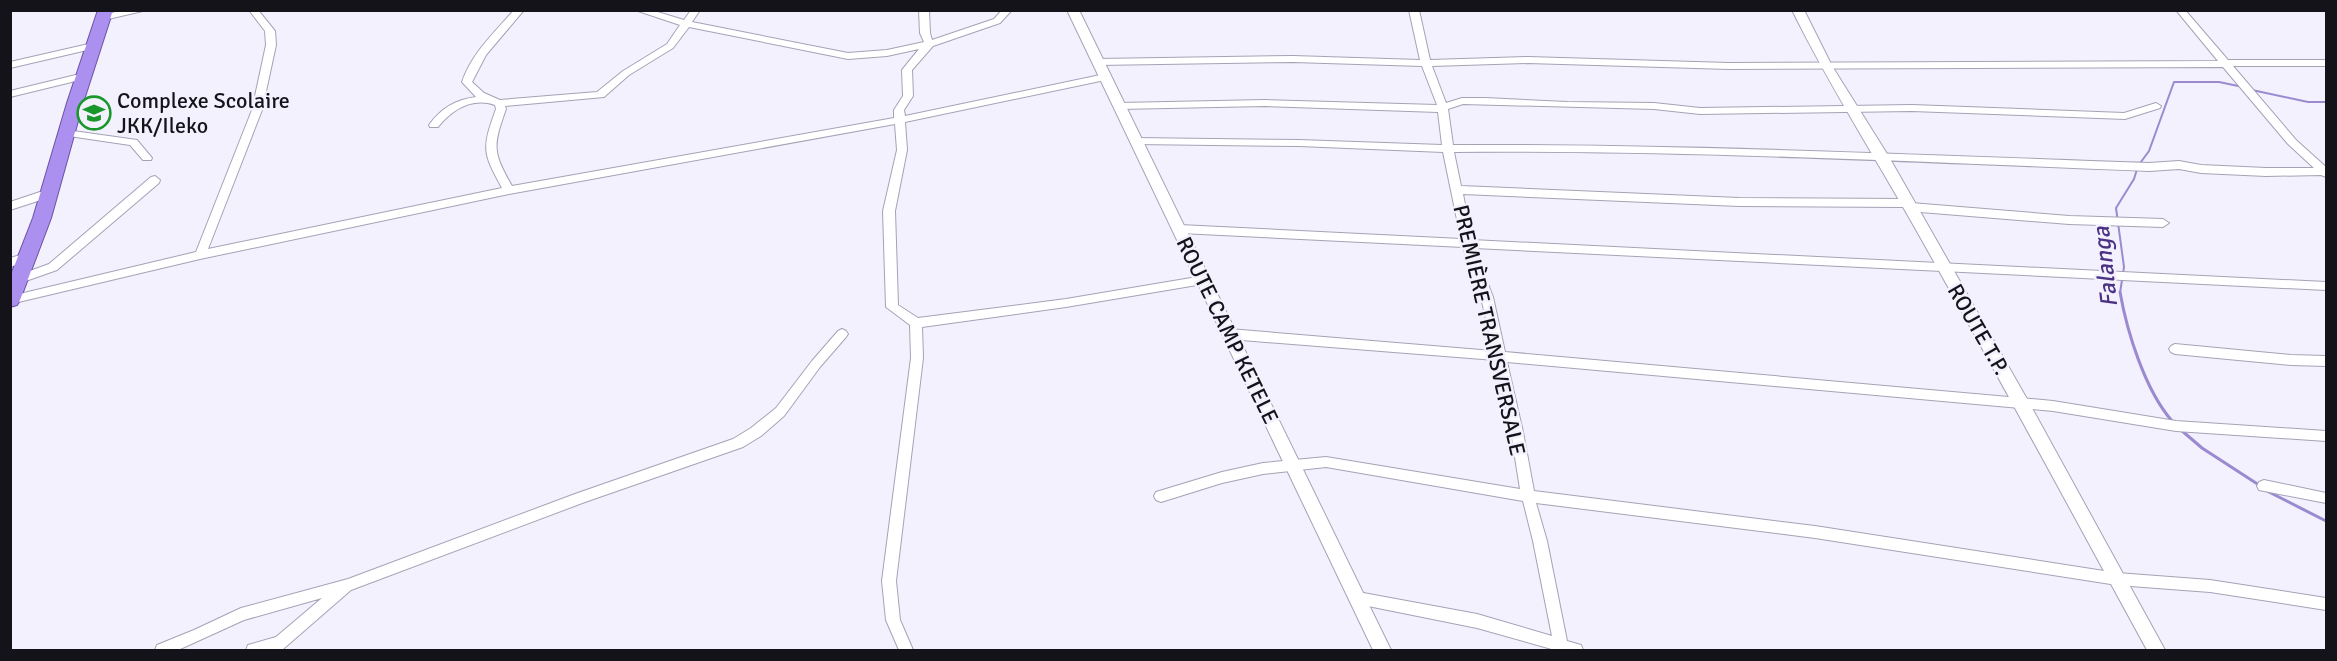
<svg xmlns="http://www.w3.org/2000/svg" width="2337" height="661" font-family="Signika,sans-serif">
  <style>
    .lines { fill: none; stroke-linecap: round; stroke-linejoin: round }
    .stream-far1 { stroke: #9b8acf; stroke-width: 2 }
    .stream { stroke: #9b8acf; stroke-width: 3 }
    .minor-casing { stroke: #a6a2b6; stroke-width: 2 }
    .tertiary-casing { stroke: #a6a2b6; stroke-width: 2 }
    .trunk-casing { stroke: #6a53a3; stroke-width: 2 }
    .minor { fill: #fff; fill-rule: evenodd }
    .tertiary { fill: #fff; fill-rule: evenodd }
    .trunk { fill: #ac90f0; fill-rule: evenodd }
    .labels { text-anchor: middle; stroke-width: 5; stroke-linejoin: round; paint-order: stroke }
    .poi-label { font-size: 22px; fill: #14131a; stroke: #f3f1fe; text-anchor: start }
    .street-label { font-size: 22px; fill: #14131a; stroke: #f3f1fe }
    .water-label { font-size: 24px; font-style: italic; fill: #4c3283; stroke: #f3f1fe }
  </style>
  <rect width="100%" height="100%" fill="#f3f1fe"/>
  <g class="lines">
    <path class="stream-far1" d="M2252 90 2308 102H2326
      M2120 293 2124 267 2116 208 2134 179 2138 166 2149 151 2174 82H2219L2243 87"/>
    <path class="stream" d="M2120 292C2127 332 2145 390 2172 421
      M2181 430 2202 448 2259 485
      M2267 491 2326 521"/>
    <g class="minor-casing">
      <path id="minor" d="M125 10H147L104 20 99 17 101 15Z
        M249 10H258L275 31 276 45 262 110 208 249 502 188C482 152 482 148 496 109L495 105C471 97 452 110 438 127H430L429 125C441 108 455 100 476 97L462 82C472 53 494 33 514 10H524L486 55 472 82 484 93 500 100 597 92 623 71 667 44 680 25 635 10H651L684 20 691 10H700L692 22 848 53 887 50 924 42 920 33 919 10H929L930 33 932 40 994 19 1002 10H1012L1000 23 933 46 912 70 913 96 904 110 905 116 1105 74 1110 77 1105 80 905 122 907 150 895 211 898 305 918 318 1066 299 1203 276 1209 280 1203 284 1066 307 922 327 923 358 896 581 900 620 913 650H899L886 620 882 581 911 358 910 325 886 307 883 211 897 150 895 124 509 194 200 259 10 304 11 296 196 252 252 110 266 45 265 31ZM689 27 848 59 887 56 919 49 902 70 903 96 894 110V118L512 186C492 151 493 146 506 109L505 106 604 97 629 75 673 48Z
        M1409 10H1419L1430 60 1528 57 1729 63 2218 61 2176 10H2185L2228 60H2326V66H2233L2296 140 2326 167V177L2321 175 2266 176 2201 173 2179 169 2149 171C1917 162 1686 150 1454 152L1461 186 1739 198 1906 199 1910 200 1911 203 2069 216 2163 219 2169 223 2163 227 2069 224 1908 211 1903 207 1739 206 1463 194 1472 240 2326 282V290L1474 248 1493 297 1505 352 2053 401 2176 421 2326 431V441L2176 431 2053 411 1507 362 1523 432 1534 491 1815 526 2117 573 2210 580 2326 598V610L2210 592 2117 585 1815 538 1536 503 1547 541 1567 641 1581 645 1583 650H1555L1477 628 1358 604 1353 602 1351 598 1353 594 1358 592 1477 614 1552 636 1533 541 1523 501 1326 467 1263 474 1222 483 1161 502 1156 500 1154 496 1156 492 1222 472 1263 463 1326 457 1520 489 1511 432 1495 360 1229 339 1225 337 1223 334 1225 331 1229 329 1493 351 1481 297 1463 247 1180 233 1174 229 1180 225 1461 239 1443 152 1299 146 1135 144 1130 141 1135 138 1299 140 1442 145 1438 112 1265 106 1119 109 1114 106 1119 103 1265 100 1437 105 1422 66 1293 62 1098 65 1093 62 1098 59 1293 56 1420 60ZM1528 63 1729 69 2223 67 2288 144 2314 168H2266L2201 165 2179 161 2149 163C1917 155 1685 144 1453 145L1448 109 1463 104 1654 109 1700 114 1912 111 2125 119 2160 108 2161 106 2156 103 2124 113 1912 105 1700 108 1654 103 1567 102 1485 98H1462L1446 103 1432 66Z
        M93 43 96 44V48L10 68V62Z
        M84 73 89 76 88 78 10 97V91Z
        M66 130 137 140 152 158 151 160H143L130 145 62 135 61 133 62 131Z
        M155 176 160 180 159 183 57 270 20 283 16 282 14 279 16 276 49 264 151 177Z
        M49 189 53 190 54 193 53 196 10 210V202Z
        M27 253 33 257 31 260 10 267V258Z
        M842 329 846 331 848 334 846 337 820 367 784 416 761 436 743 447 585 502 351 590 282 650H246L248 645 276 637 322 598 244 620 178 650H155L157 645 194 630 241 608 348 579 575 494 733 439 751 428 776 408 812 361 838 331Z
        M2175 344 2291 355 2326 356V366L2291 365 2175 354 2171 352 2169 349 2171 346Z
        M2264 480 2326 493V503L2259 490 2257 486 2259 482Z"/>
    </g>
    <g class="tertiary-casing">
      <path id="tertiary" d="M1067 10H1079L1391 650H1373Z
        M1792 10H1804L1832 66 1889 157 2027 399 2165 650H2147C2070 509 1994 368 1915 228 1874 155 1829 85 1792 10Z"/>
    </g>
    <g class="trunk-casing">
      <path id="trunk" d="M98 10H113L83 103 51 218 20 300 17 305 10 307V277L33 218 67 103Z"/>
    </g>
    <use href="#minor" class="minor"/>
    <use href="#tertiary" class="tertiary"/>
    <use href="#trunk" class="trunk"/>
  </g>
  <defs>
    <g id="school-ring" transform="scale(1.725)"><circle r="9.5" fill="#f3f1fe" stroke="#19972a" stroke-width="1.5"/><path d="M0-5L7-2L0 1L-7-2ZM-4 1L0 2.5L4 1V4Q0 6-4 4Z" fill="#19972a"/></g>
  </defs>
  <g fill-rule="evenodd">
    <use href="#school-ring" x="94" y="113"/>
  </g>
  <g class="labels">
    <g class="poi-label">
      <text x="117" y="108">Complexe Scolaire<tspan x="117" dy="25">JKK/Ileko</tspan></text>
    </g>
    <g class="street-label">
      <text transform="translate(1979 329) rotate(60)" y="8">ROUTE T.P.</text>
      <text transform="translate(1228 330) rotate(64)" y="8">ROUTE CAMP KETELE</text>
      <text transform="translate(1490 330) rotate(77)" y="8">PREMIÈRE TRANSVERSALE</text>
    </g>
    <g class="water-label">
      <text transform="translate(2105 267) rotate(-96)" y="8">Falanga</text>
    </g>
  </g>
  <rect width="2337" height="661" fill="none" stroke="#14131a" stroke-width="24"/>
</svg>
